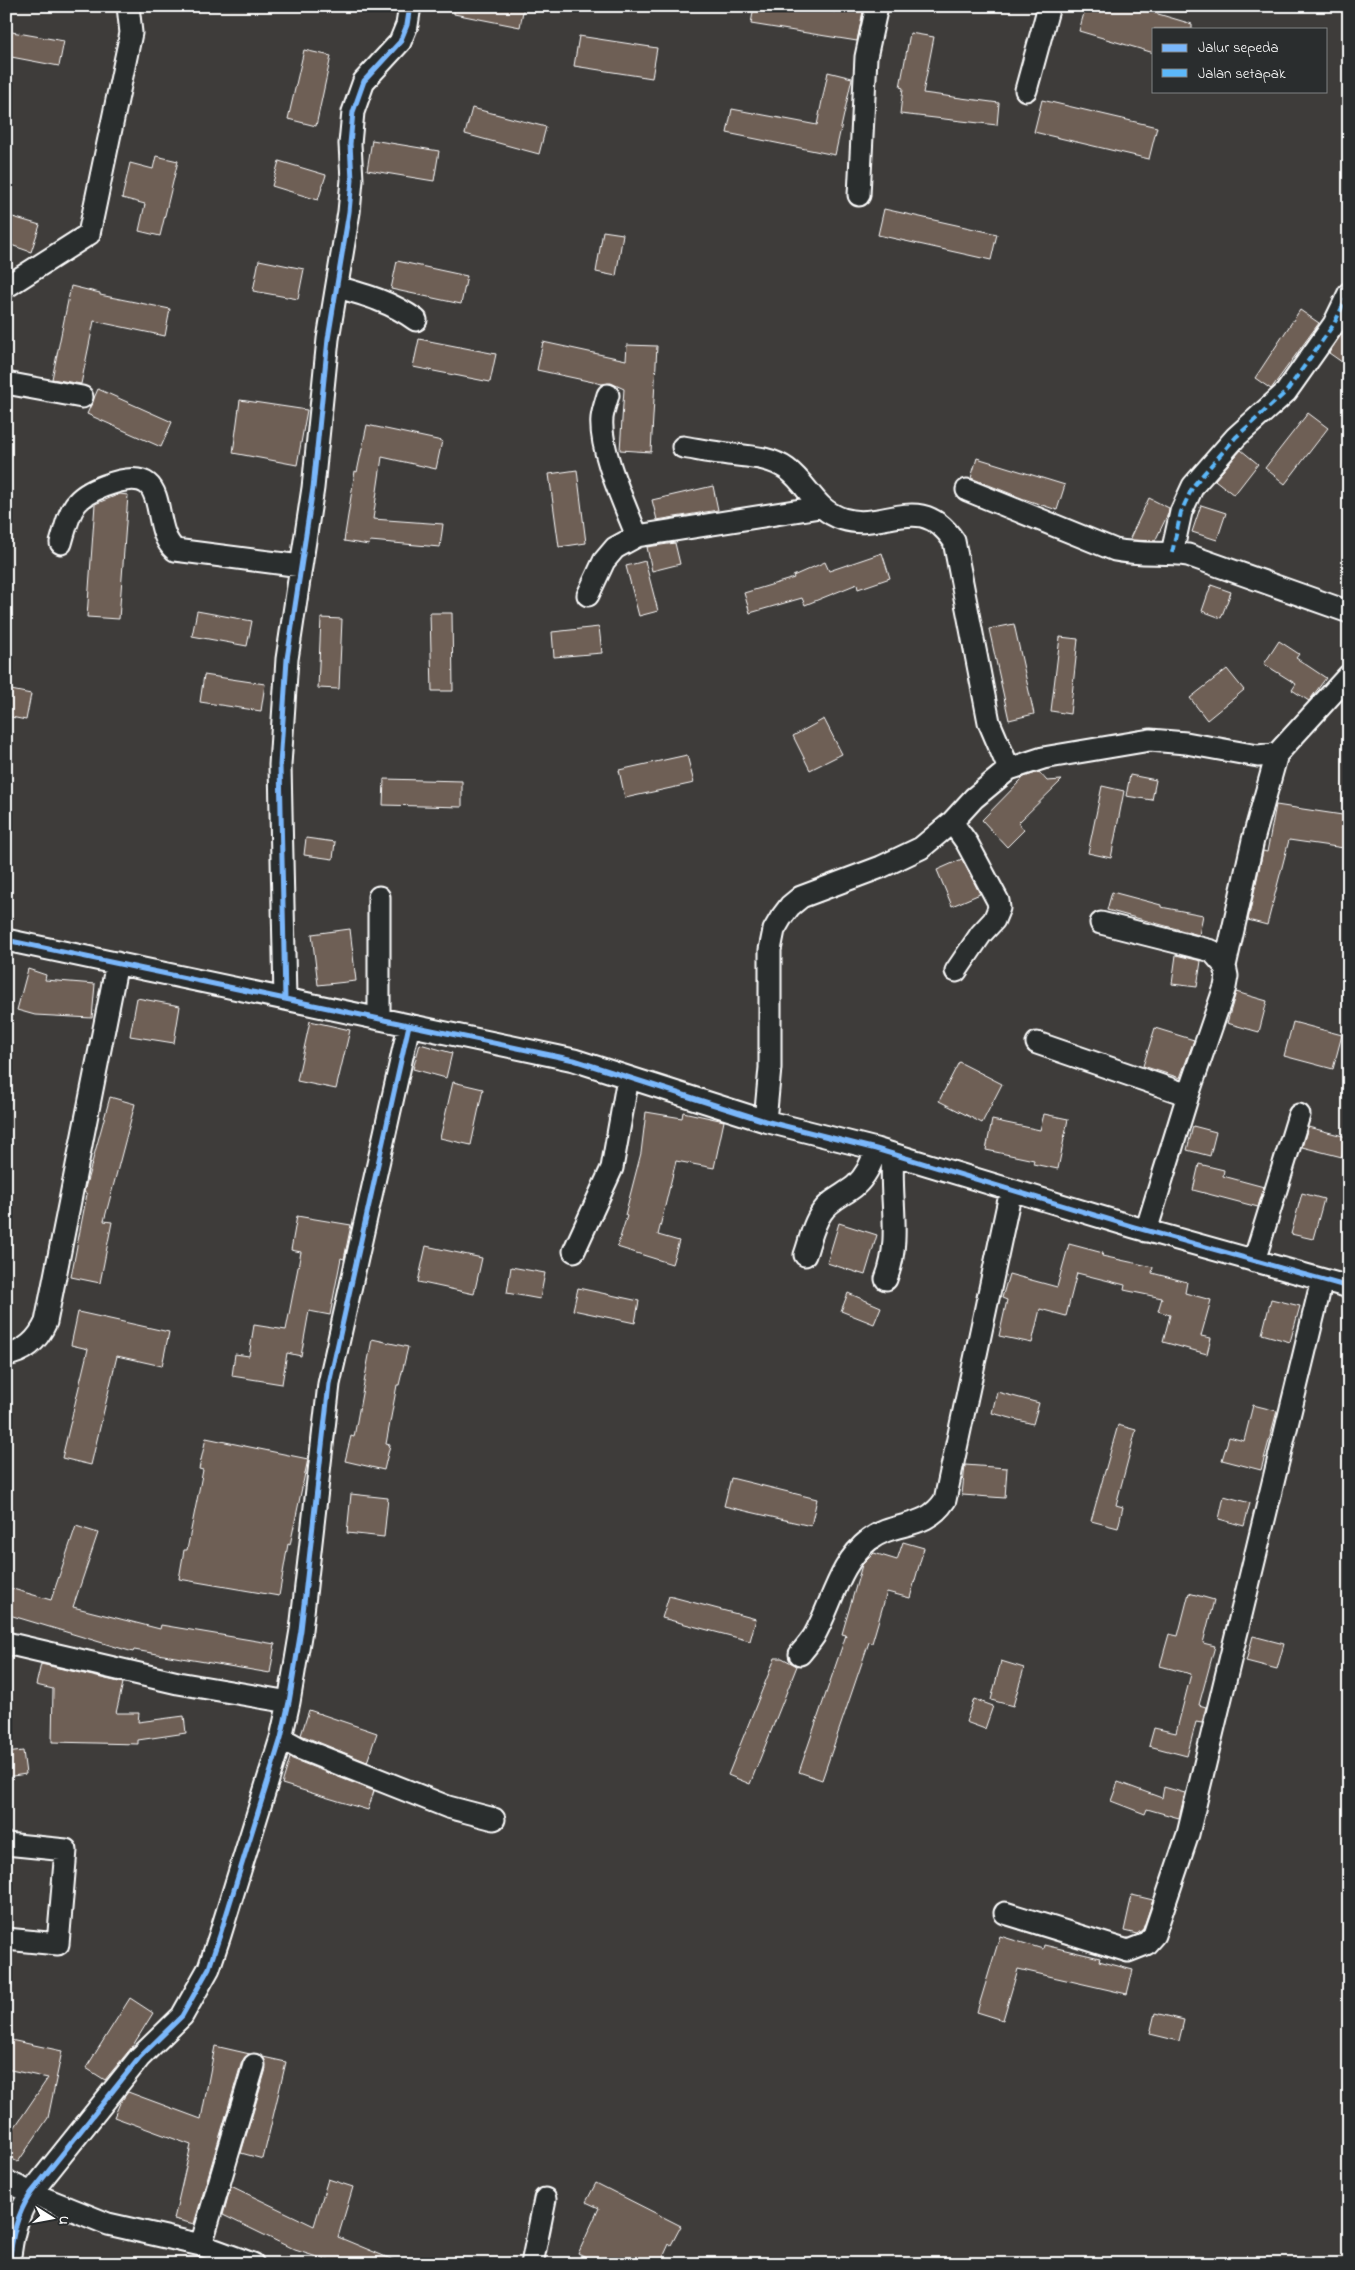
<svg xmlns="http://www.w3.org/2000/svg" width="1355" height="2270" font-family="'Indie Flower',sans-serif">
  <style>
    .building { fill: #6e5e55; stroke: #fff }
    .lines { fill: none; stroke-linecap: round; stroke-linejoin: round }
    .minor-casing { stroke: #fff; stroke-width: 25 }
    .minor { stroke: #2a2d2e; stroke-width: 21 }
    .quiet { stroke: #5cb8fa; stroke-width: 4; stroke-dasharray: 8 4; stroke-linecap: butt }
    .cycleway-casing { stroke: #2a2d2e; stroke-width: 8 }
    .cycleway { stroke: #7ab7fb; stroke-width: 5 }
  </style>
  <rect width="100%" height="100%" fill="#3e3c3a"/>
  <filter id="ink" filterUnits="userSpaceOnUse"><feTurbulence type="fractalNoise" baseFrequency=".02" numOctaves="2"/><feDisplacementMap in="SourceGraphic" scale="10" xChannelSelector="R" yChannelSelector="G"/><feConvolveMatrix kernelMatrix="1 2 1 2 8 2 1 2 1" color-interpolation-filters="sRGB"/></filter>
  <g filter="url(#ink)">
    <path class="building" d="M454 6H524L520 27 454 14Z
      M754 6H796L835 12 836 6H864L857 41 751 24Z
      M1086 6H1131L1192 24V29H1154V53L1079 31Z
      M6 31 64 41 59 66 6 56Z
      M910 33 934 37 923 93 999 103 997 125 900 114 903 88 900 87Z
      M579 36 657 48 652 78 574 66Z
      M304 50 331 56 316 126 288 119Z
      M828 72 852 78 835 155 727 133 732 109 817 125Z
      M1042 100 1157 127 1149 159 1034 132Z
      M472 108 546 127 539 154 465 134Z
      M372 140 439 151 434 181 367 170Z
      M156 156 178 161 160 236 139 231 145 204 122 198 130 163 153 169Z
      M279 161 326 175 318 200 272 186Z
      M884 209 997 234 991 260 878 235Z
      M6 215 40 225 31 252 11 245 12 240 6 238Z
      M603 231 623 234 616 276 596 272Z
      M259 260 304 269 298 299 253 291Z
      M397 261 467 276 461 304 391 289Z
      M71 286 100 293V295L170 309 165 336 94 321 81 384 52 379Z
      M1300 310 1319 323 1271 389 1255 378Z
      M1349 322V367L1329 353Z
      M419 339 496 354 490 382 413 367Z
      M543 342 626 360 627 345 657 346 651 452 620 450 624 389 611 383 602 384 537 370Z
      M98 389 172 422 161 447 87 414Z
      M240 400 307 410 297 465 233 453Z
      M1308 413 1328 428 1285 484 1265 468Z
      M367 425 442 441 436 469 382 457 373 519 443 524 440 547 370 541 369 545 344 541 355 471 357 472Z
      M1241 450 1258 464 1234 495 1215 480Z
      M977 458 1065 485 1057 510 1024 499 971 478Z
      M577 470 586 543 559 547 549 474Z
      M713 486 718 510 657 520 652 500Z
      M120 494 128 495 119 619 87 617 95 504Z
      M1149 498 1169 508 1168 514 1155 541 1133 540 1130 538Z
      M1201 505 1226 513 1217 540 1192 532Z
      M675 543 680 564 652 571 647 547Z
      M882 553 890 578 858 589 857 584 805 605 802 598 750 613 744 593 794 578 793 576 825 562 829 571Z
      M645 561 658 611 639 616 626 566Z
      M1211 585 1231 592 1221 618 1202 611Z
      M197 611 252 621 247 646 192 636Z
      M430 613H452L453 691H432Z
      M321 618 342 619 339 689 318 688Z
      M1014 624 1034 714 1009 720 989 629Z
      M599 627 602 653 554 657 552 632Z
      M1060 637 1078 639 1070 714 1051 711Z
      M1279 641 1299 654 1296 658 1326 678 1309 701 1292 690 1296 684 1264 664Z
      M1227 669 1244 690 1207 720 1190 698Z
      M204 675 265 684 261 711 200 702Z
      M6 689 31 694 26 720 6 716Z
      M824 719 842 754 810 770 793 736Z
      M687 755 694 783 625 798 619 770Z
      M1039 772 1047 781 1062 780 1018 823 1024 830 1007 847 982 820 1024 777Z
      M1130 775 1156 780 1152 800 1126 796Z
      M384 779 462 781V807L383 805Z
      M1102 786 1124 791 1111 858 1088 853Z
      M1276 805 1349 816 1344 848 1289 840 1267 925 1248 920 1263 851 1267 852Z
      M306 838 335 842 333 859 304 855Z
      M962 859 980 894 952 906 937 870Z
      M1112 892 1161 905V907L1203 915 1199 935 1107 910Z
      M350 929 356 981 318 985 312 934Z
      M1176 955 1201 961 1197 987 1172 984Z
      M28 969 46 975 45 980 95 984 92 1018 35 1015 17 1010Z
      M1236 992 1267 1001 1259 1032 1227 1023Z
      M137 998 180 1006 174 1043 130 1036Z
      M310 1021 350 1030 336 1089 297 1081Z
      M1293 1022 1342 1035 1333 1069 1284 1056Z
      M1155 1028 1194 1040 1180 1078 1143 1066Z
      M420 1044 452 1053 446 1078 413 1069Z
      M959 1062 1002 1084 982 1123 939 1101Z
      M453 1082 483 1089 471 1145 440 1138Z
      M110 1097 135 1104 104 1221 112 1222 100 1283 71 1277 87 1194 84 1192Z
      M646 1112 682 1118 683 1112 724 1121 714 1168 676 1161 658 1235 679 1241 672 1264 617 1247 627 1216 625 1215 641 1153Z
      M1044 1114 1068 1119 1058 1169 1033 1164 1034 1160 986 1150 992 1120 1040 1130Z
      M1193 1126 1216 1132 1210 1156 1187 1150Z
      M1308 1127 1347 1137 1342 1157 1302 1147Z
      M1199 1164 1224 1170 1223 1176 1264 1187 1258 1207 1193 1190Z
      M1302 1193 1324 1199 1313 1239 1291 1234Z
      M297 1216 351 1225 344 1259 341 1258 330 1315 309 1311 301 1356 287 1353 282 1384 232 1376 235 1354 249 1356 254 1325 286 1330 301 1252 291 1250Z
      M839 1223 877 1235 865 1275 827 1263Z
      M1069 1244 1103 1253 1102 1256 1153 1267 1152 1273 1187 1282 1185 1293 1211 1300 1201 1336 1211 1338 1207 1354 1163 1342 1170 1315 1158 1311 1162 1298 1124 1290 1125 1285 1077 1273 1066 1316 1040 1309 1032 1343 999 1336 1007 1300 1002 1298 1009 1274 1057 1287Z
      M426 1246 482 1258 474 1294 418 1282Z
      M511 1267 545 1273 540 1299 507 1293Z
      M578 1288 639 1301 635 1323 573 1310Z
      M848 1293 881 1307 874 1324 841 1311Z
      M1271 1299 1300 1306 1290 1342 1262 1334Z
      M78 1312 169 1332 162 1366 117 1356 91 1465 62 1458 88 1349 71 1345Z
      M372 1339 408 1347 399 1385H397L386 1444 390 1445 384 1470 345 1461 351 1436 354 1437Z
      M997 1392 1039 1403 1033 1424 992 1413Z
      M1253 1405 1277 1411 1261 1470 1222 1460 1229 1437 1244 1441Z
      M1118 1425 1136 1430 1116 1505 1123 1507 1118 1528 1091 1521Z
      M206 1438 308 1459 290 1545 288 1544 279 1596 179 1579 184 1550H187L203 1470 199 1469Z
      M965 1465 1007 1468 1005 1498 962 1495Z
      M731 1478 817 1499 811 1526 724 1506Z
      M351 1494 388 1498 384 1537 347 1533Z
      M1224 1496 1250 1503 1244 1526 1219 1519Z
      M76 1526 98 1533 73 1607 160 1629 161 1625 275 1644 270 1673 134 1650 133 1652 6 1614V1587L51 1600Z
      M903 1542 924 1548 910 1598 887 1592 872 1643 869 1642 822 1780 799 1772 846 1635 842 1634 862 1565 874 1553 897 1560Z
      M1189 1593 1214 1600 1203 1643 1215 1646 1199 1705 1206 1707 1202 1723 1196 1722 1187 1756 1149 1746 1154 1728 1176 1733 1191 1674 1160 1666 1169 1634 1178 1636Z
      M669 1596 756 1619 750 1641 662 1618Z
      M1253 1636 1284 1644 1277 1669 1246 1661Z
      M775 1658H782L797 1666 750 1784 728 1775Z
      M1001 1661 1024 1668 1013 1706 991 1700Z
      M41 1664 123 1683 116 1713H139L138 1722 184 1716 186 1733 138 1740V1744L52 1742 53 1689 36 1685Z
      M974 1699 993 1706 985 1729 966 1722Z
      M309 1710 377 1733 367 1762 301 1735Z
      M23 1751 26 1774 6 1777V1753Z
      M290 1758 374 1791 368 1810 282 1784Z
      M1118 1782 1162 1798 1164 1787 1185 1793 1179 1818 1147 1809 1145 1814 1111 1801Z
      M1132 1895 1153 1900 1143 1929 1137 1934 1124 1931Z
      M1000 1936 1043 1949 1044 1945 1100 1958 1099 1961 1133 1970 1127 1994 1018 1969 1003 2020 977 2012Z
      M130 1998 153 2013 132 2047 105 2080 86 2068Z
      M1155 2013 1184 2020 1179 2041 1150 2034Z
      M6 2039 62 2051 48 2118 18 2162 6 2156V2140L48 2078 6 2069Z
      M215 2046 250 2054 242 2061 194 2224 174 2219 191 2145 114 2117 120 2103 128 2092 201 2119Z
      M263 2057 286 2062 263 2159 241 2153 266 2069Z
      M328 2179 353 2187 338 2237 403 2264H339L295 2250 223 2215 231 2186 314 2226Z
      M596 2183 681 2226 671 2245 669 2244 660 2264H598L578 2254 599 2208 586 2202Z"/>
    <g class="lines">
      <g class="minor-casing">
        <path id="minor" d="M1026 90 1049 6
          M859 195 866 57 877 6
          M6 287 89 234 131 33 128 6
          M337 287C366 295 391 302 416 320
          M6 383 82 397
          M608 395C606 402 603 410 602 418 599 451 625 505 637 536L820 507
          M683 447C696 449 708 452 721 453 744 457 767 455 787 469 809 485 814 510 843 519 885 532 920 490 954 541L989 722 1009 769
          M967 490 1115 550C1140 555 1163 552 1188 555L1349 612
          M61 543C70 512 71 498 104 486 177 458 146 525 175 550L301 566
          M1172 553 1181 512 1193 486 1236 437 1286 392 1334 324 1349 293
          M588 595 604 561 615 548 637 536
          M952 822 967 843 998 901 999 908 994 920 981 934 956 971
          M379 897V1019
          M1101 923 1212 951 1225 966 1227 976 1225 987 1188 1095 1146 1231
          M6 940 574 1060 765 1121 876 1149 1134 1227 1349 1287
          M1225 966 1253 840 1277 754
          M285 999 280 765 287 659 313 488 328 339 349 212 352 180 350 144 353 112 364 81 400 42 407 25 410 6
          M1037 1043 1188 1095
          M765 1121 770 1068V950L774 930 781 918 790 906 801 897 881 867 921 848 952 822 974 798 1009 769 1043 758 1150 740 1186 743 1258 756 1277 754 1349 675
          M574 1251 612 1168 628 1078
          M805 1255C810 1241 813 1224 822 1212 830 1200 844 1195 855 1186 866 1176 872 1163 876 1149
          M1254 1261 1299 1115
          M886 1279C902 1239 889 1197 893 1155
          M6 1355C26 1352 38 1340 46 1322L117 963
          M6 1643 178 1683 289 1702
          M800 1654C805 1648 810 1642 814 1636 832 1604 839 1563 869 1540 895 1520 925 1531 945 1500L1011 1190
          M281 1738 299 1748 448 1807 494 1819
          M6 1844 66 1850 58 1944 6 1939
          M1005 1913 1128 1951 1146 1944 1154 1935 1188 1834 1322 1280
          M6 2181 31 2193 108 2224 201 2245 253 2264
          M201 2245 254 2065
          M9 2264C12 2237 16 2216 31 2193L140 2057 182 2016 209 1968 220 1935 281 1738 289 1702 301 1630 329 1384 409 1025
          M532 2264 545 2199"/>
      </g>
      <use href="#minor" class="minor"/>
      <path class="quiet" d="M1172 553 1181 512 1193 486 1236 437 1286 392 1334 324 1349 293"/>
      <g class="cycleway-casing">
        <path id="cycleway" d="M6 940 574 1060 765 1121 876 1149 1134 1227 1349 1287
          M285 999 280 765 287 659 313 488 328 339 349 212 352 180 350 144 353 112 364 81 400 42 407 25 410 6
          M9 2264C12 2237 16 2216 31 2193L140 2057 182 2016 209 1968 220 1935 281 1738 289 1702 301 1630 329 1384 409 1025"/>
      </g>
      <use href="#cycleway" class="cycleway"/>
    </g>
  </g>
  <rect width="1355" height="2270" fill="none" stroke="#2a2d2e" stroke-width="25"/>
  <rect x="12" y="12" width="1330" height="2245" fill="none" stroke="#fff" stroke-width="2" filter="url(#ink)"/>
  <rect x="1152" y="28" width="175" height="65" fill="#2a2d2e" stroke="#7f8182"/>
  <rect x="1162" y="44" width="25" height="8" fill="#7ab7fb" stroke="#7f8182"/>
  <text x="1198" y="52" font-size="15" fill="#ffffff">Jalur sepeda</text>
  <rect x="1162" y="69" width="25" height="8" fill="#5cb8fa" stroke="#7f8182"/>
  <text x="1198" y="78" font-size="15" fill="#ffffff">Jalan setapak</text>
  <g transform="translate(52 2218) rotate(101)" stroke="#2a2d2e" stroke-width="4" paint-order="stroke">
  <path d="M0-4L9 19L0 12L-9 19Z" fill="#ffffff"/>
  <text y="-8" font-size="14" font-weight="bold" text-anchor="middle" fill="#ffffff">U</text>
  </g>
</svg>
